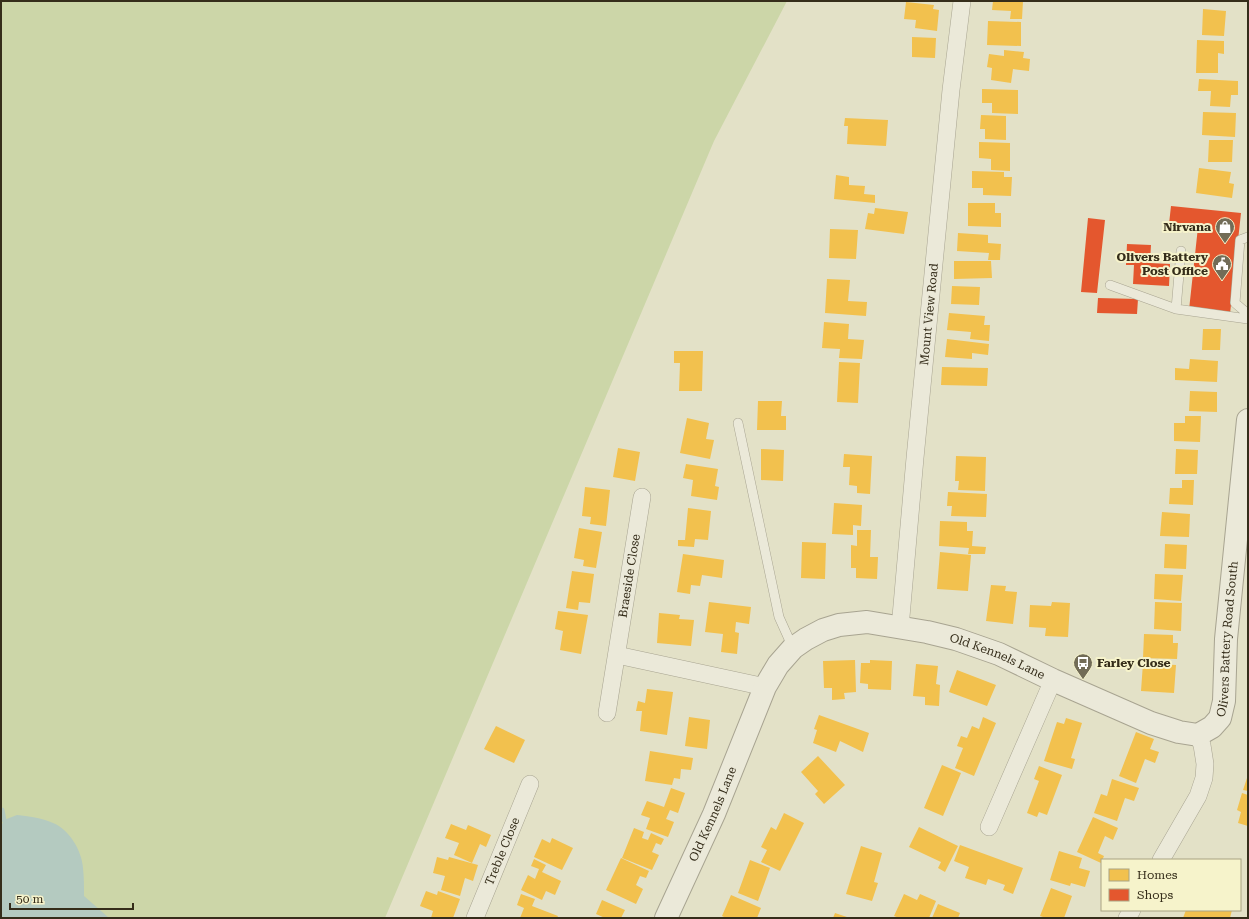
<svg xmlns="http://www.w3.org/2000/svg" width="1249" height="919" font-family="'Roboto Serif',serif">
  <style>
    .green { fill: #ccd6a8 }
    .water { fill: #b4cac0 }
    .homes { fill: #f2c14e }
    .shops { fill: #e4572e }
    .lines { fill: none; stroke-linecap: round; stroke-linejoin: round }
    .stream { stroke: #b4cac0; stroke-width: 5 }
    .service-casing { stroke: #a8a491; stroke-width: 10 }
    .minor-casing { stroke: #a8a491; stroke-width: 18 }
    .tertiary-casing { stroke: #a8a491; stroke-width: 24 }
    .service { stroke: #ebe9d9; stroke-width: 9 }
    .minor { stroke: #ebe9d9; stroke-width: 17 }
    .tertiary { stroke: #ebe9d9; stroke-width: 22 }
    .labels { text-anchor: middle; stroke-width: 4; stroke-linejoin: round; paint-order: stroke }
    .poi-label { font-size: 12px; font-weight: bold; fill: #352d1a; stroke: #f6f3cb; text-anchor: end }
    .street-label { font-size: 12px; fill: #352d1a; stroke: #f6f3cb }
  </style>
  <rect width="100%" height="100%" fill="#e3e1c7"/>
  <path class="green" d="M1 1H787L714 141 385 918H1Z"/>
  <path class="water" d="M17 815C28 816 42 818 53 823 69 829 82 851 83 868 84 877 84 887 84 896L109 918H1V826L4 820Z"/>
  <path class="homes" d="M993 1H1023L1022 19H1010L1011 11 992 10Z
    M906 2 934 5 933 9 939 10 937 31 915 28 916 20 904 19Z
    M1203 9 1226 11 1224 36 1202 35Z
    M988 21 1021 22V46L987 45Z
    M912 37 936 38 935 58 912 57Z
    M1197 40 1224 41V54L1218 53V73H1196Z
    M1004 50 1024 52 1023 58 1030 59 1029 71 1013 69 1011 83 991 80 992 68 987 67 989 54 1004 56Z
    M1199 79 1238 81V95H1231L1230 107 1210 106 1211 91H1198Z
    M982 89 1018 90V114L992 113V103H982Z
    M1203 112 1236 113 1235 137 1202 135Z
    M981 115 1006 116V140L985 139V129H980Z
    M845 118 888 120 886 146 847 144 848 126H844Z
    M1209 140H1233L1232 162H1208Z
    M979 142 1010 143V171L991 170V159L979 158Z
    M1199 168 1231 172 1229 183 1234 184 1232 198 1196 193Z
    M972 171 1004 172V177H1012L1011 196 983 195V188H972Z
    M836 175 849 177V185L865 186 864 194 875 195V203L834 199Z
    M968 203H995V213H1001V227L968 226Z
    M875 208 908 212 904 234 865 229 868 213 874 214Z
    M830 229 858 230 856 259 829 258Z
    M958 233 988 235V243L1001 244 1000 260H988L989 253 957 251Z
    M954 261H991L992 278 954 279Z
    M827 279 850 280 848 301 867 302 866 316 825 313Z
    M952 286 980 287 979 305 951 304Z
    M949 313 985 316 984 325H990L989 341 970 339 971 332 947 330Z
    M824 322 849 324 848 339 864 340 862 359 839 358 840 349 822 348Z
    M1203 329H1221L1220 350H1202Z
    M947 339 989 344 988 355 972 353V359L945 357Z
    M674 351H703L702 391H679L680 363H674Z
    M1190 359 1218 361 1217 382 1175 380V368L1189 369Z
    M839 362 860 363 858 403 837 402Z
    M942 367 988 368 987 386 941 385Z
    M1190 391 1217 392V412L1189 411Z
    M758 401H782L781 416H786V430H757Z
    M1185 416H1201L1200 442 1174 441V423H1185Z
    M687 418 709 423 706 439 714 440 710 459 680 453Z
    M618 448 640 452 635 481 613 477Z
    M761 449 784 450 783 481 761 480Z
    M1176 449 1198 450 1197 474H1175Z
    M844 454 872 456 870 494 857 493V486L849 485 850 467H843Z
    M956 456 986 457 985 491 958 490 959 481H955Z
    M686 464 718 469 715 486 719 487 717 500 691 496 693 480 683 478Z
    M1182 480H1194L1193 505 1169 504 1170 488H1182Z
    M585 487 610 490 606 526 590 524 591 517 582 516Z
    M948 492 987 494 986 517 951 516 952 506H947Z
    M834 503 862 505 861 526 853 525V535L832 534Z
    M688 508 711 511 708 540 695 539 694 547 678 546V540H685Z
    M1162 512 1190 514 1189 537 1160 536Z
    M940 521 967 522V531H973L972 546 986 547 985 554H968L969 548 939 546Z
    M579 528 602 532 596 568 583 566 584 560 574 558Z
    M857 530H871L870 557H878L877 579 856 578V568H851V545L857 546Z
    M802 542 826 543 825 579 801 578Z
    M1165 544 1187 545 1186 569 1164 568Z
    M940 552 971 555 968 591 937 589Z
    M683 554 724 560 722 578 702 575 700 586 691 585 690 594 677 592Z
    M572 571 594 574 590 603 579 602 578 610 566 608Z
    M1155 574 1183 575 1181 601 1154 599Z
    M991 585 1006 586 1005 591 1017 592 1013 624 986 621Z
    M709 602 751 607 749 624 736 622 735 632 739 633 737 654 721 652 723 634 705 632Z
    M1052 602 1070 603 1068 637 1045 636 1046 628 1029 627 1030 605 1051 606Z
    M1155 602 1182 603 1181 631 1154 629Z
    M558 611 588 615 581 654 560 650 563 631 555 629Z
    M659 613 680 615 679 619 694 620 691 646 657 643Z
    M1144 634 1173 635V643H1178L1177 659 1143 658Z
    M855 660 856 692 844 693 845 699 832 700V688H824L823 661Z
    M870 660 892 661 891 690 868 689V684L860 683 861 663H870Z
    M1143 663 1176 665 1174 693 1141 691Z
    M916 664 938 666 936 684 940 685 939 706 925 705V697L913 696Z
    M957 670 996 685 987 706 949 692Z
    M647 689 673 692 667 735 640 731 642 711H636L638 701 645 703Z
    M819 715 869 733 863 752 840 741 836 752 813 743 817 730 814 729Z
    M689 717 710 720 707 749 685 746Z
    M983 717 996 723 974 776 955 768 963 748 957 746 961 736 967 738 972 726 979 729Z
    M1066 718 1082 723 1071 758 1075 759 1072 769 1044 761 1057 722 1064 724Z
    M496 726 525 740 514 763 484 749Z
    M1136 732 1154 739 1150 749 1159 752 1155 763 1145 759 1136 783 1119 776Z
    M650 751 693 758 691 770 681 769 680 779 674 778 672 785 645 781Z
    M818 756 845 785 824 804 815 794 818 791 801 772Z
    M942 765 961 773 943 816 924 808Z
    M1039 766 1062 775 1047 815 1039 812 1037 817 1027 813 1039 781 1034 779Z
    M1248 775V791L1243 790Z
    M1112 779 1139 788 1134 801 1125 798 1117 821 1094 813 1101 794 1107 796Z
    M671 788 685 793 678 813 670 810 666 819 674 822 668 837 646 829 650 818 641 815 647 801 664 807Z
    M1242 793 1248 795V826L1238 823 1241 812 1237 810Z
    M784 813 804 823 780 871 761 862 767 850 761 847 771 827 776 830Z
    M1093 817 1118 828 1113 840 1105 836 1098 853 1104 856 1101 863 1077 852Z
    M451 824 466 830 468 825 491 835 486 847 480 844 472 863 454 855 459 843 445 838Z
    M919 827 958 846 945 872 938 868 941 862 909 847Z
    M634 828 644 832 642 838 648 840 651 833 664 839 661 845 656 843 652 852 659 855 652 870 622 858Z
    M552 838 573 848 562 870 534 857 542 839 550 843Z
    M960 845 1023 868 1013 894 1003 890 1005 885 988 879 986 885 965 878 969 867 954 861Z
    M861 846 882 853 874 882 878 883 872 901 846 894Z
    M1059 851 1082 858 1079 868 1090 871 1085 887 1071 883 1070 886 1050 880Z
    M437 857 448 860 449 857 478 865 473 881 465 878 460 896 441 890 445 876 433 873Z
    M621 858 649 871 646 878 640 876 636 885 643 889 636 904 606 890Z
    M534 859 546 865 542 872 561 881 555 895 546 891 542 900 521 890 528 875 535 879 539 869 531 866Z
    M750 860 770 868 758 901 738 893Z
    M1051 888 1072 896 1064 918H1046L1040 916Z
    M426 891 437 895 438 891 460 899 453 918H431L433 911 420 906Z
    M521 894 535 899 532 906 558 916 557 918H520L524 908 517 905Z
    M904 894 917 900 920 894 936 901 929 918H899L894 916Z
    M731 895 761 908 757 918H726L722 916Z
    M602 900 625 910 621 918H605L596 914Z
    M938 904 960 913 958 918H932Z
    M1186 910H1232L1230 918H1183Z
    M835 913 850 918H833Z"/>
  <path class="shops" d="M1171 206 1241 213 1230 314 1189 310 1198 227 1169 224Z
    M1088 218 1105 220 1097 293 1081 292Z
    M1127 244 1151 245 1150 263 1170 264 1169 286 1133 284 1134 265H1126Z
    M1098 298 1138 299 1137 314 1097 313Z"/>
  <g class="lines">
    <path class="stream" d="M1 810H2L4 820"/>
    <g class="service-casing">
      <path id="service" d="M1248 237 1240 240 1235 303 1248 314
        M1110 285 1176 309 1248 319
        M1176 309 1181 251
        M738 423 779 617 793 648"/>
    </g>
    <g class="minor-casing">
      <g id="minor">
        <path id="s1" d="M900 628 915 458 951 90 962 1"/>
        <path d="M617 655 765 687"/>
        <path id="s2" d="M607 713 642 497"/>
        <path d="M989 827 1053 680"/>
        <path d="M1161 860 1198 796 1204 778 1205 764 1202 745 1198 735"/>
        <path id="s3" d="M475 918 530 784"/>
        <path d="M1127 918 1132 910"/>
      </g>
    </g>
    <g class="tertiary-casing">
      <g id="tertiary">
        <path id="s4" d="M666 918 714 814 765 687 778 665 793 648 806 639 823 630 839 625 867 622 927 632 956 639 999 654 1053 680 1151 723 1179 732 1198 735 1212 727 1220 718 1224 701 1226 639 1248 420"/>
      </g>
    </g>
    <use href="#service" class="service"/>
    <use href="#minor" class="minor"/>
    <use href="#tertiary" class="tertiary"/>
  </g>
  <defs>
    <g id="shop-pin" transform="scale(1)"><path d="M0 17L-7.5 6A9.5 9.5 0 1 1 7.5 6Z" fill="#726c57" stroke="#f6f3cb"/><path d="M-5-2.5h2.3a2.7 3.5 0 0 1 5.4 0H5L5.5 6h-11ZM-1.5-2.5h3a1.5 2.3 0 0 0-3 0Z" fill="#fff"/></g>
    <g id="civic-pin" transform="scale(1)"><path d="M0 17L-7.5 6A9.5 9.5 0 1 1 7.5 6Z" fill="#726c57" stroke="#f6f3cb"/><path d="M-.6-6.5H3V-4.5H.6V-3L4-1V1h2V6H-6V1h2V-1L-.6-3ZM-1.2 2.5V6h2.4V2.5Z" fill="#fff"/></g>
    <g id="bus-pin" transform="scale(1)"><path d="M0 17L-7.5 6A9.5 9.5 0 1 1 7.5 6Z" fill="#726c57" stroke="#f6f3cb"/><path d="M-5-6H5V4H4V6H2V4H-2V6H-4V4H-5ZM-3.5-4V0h7V-4ZM-3.5 1.2v1.5H-2V1.2ZM2 1.2v1.5H3.5V1.2Z" fill="#fff"/></g>
  </defs>
  <g fill-rule="evenodd">
    <use href="#shop-pin" x="1225" y="227"/>
    <use href="#civic-pin" x="1222" y="264"/>
    <use href="#bus-pin" x="1083" y="663"/>
  </g>
  <g class="labels">
    <g class="poi-label">
      <text x="1211" y="231">Nirvana</text>
      <text x="1208" y="261">Olivers Battery<tspan x="1208" dy="14">Post Office</tspan></text>
      <text x="1097" y="667" text-anchor="start">Farley Close</text>
    </g>
    <g class="street-label">
      <text dy="4" stroke="none"><textPath href="#s1" startOffset="315">Mount View Road</textPath></text>
      <text dy="4" stroke="none"><textPath href="#s2" startOffset="139">Braeside Close</textPath></text>
      <text dy="4" stroke="none"><textPath href="#s4" startOffset="839">Olivers Battery Road South</textPath></text>
      <text dy="4" stroke="none"><textPath href="#s4" startOffset="515">Old Kennels Lane</textPath></text>
      <text dy="4" stroke="none"><textPath href="#s4" startOffset="114">Old Kennels Lane</textPath></text>
      <text dy="4" stroke="none"><textPath href="#s3" startOffset="72">Treble Close</textPath></text>
    </g>
  </g>
  <rect width="1249" height="919" fill="none" stroke="#352d1a" stroke-width="4"/>
  <rect x="1101" y="859" width="140" height="52" fill="#f6f3cb" stroke="#a9a484"/>
  <rect x="1109" y="869" width="20" height="12" fill="#f2c14e" stroke="#a9a484"/>
  <text x="1137" y="879" font-size="12" fill="#352d1a">Homes</text>
  <rect x="1109" y="889" width="20" height="12" fill="#e4572e" stroke="#a9a484"/>
  <text x="1137" y="899" font-size="12" fill="#352d1a">Shops</text>
  <path d="M10 903v6h123v-6" fill="none" stroke="#352d1a" stroke-width="2"/>
  <text x="16" y="903" font-size="12" fill="#352d1a" stroke="#f6f3cb" stroke-width="3" paint-order="stroke">50 m</text>
</svg>
